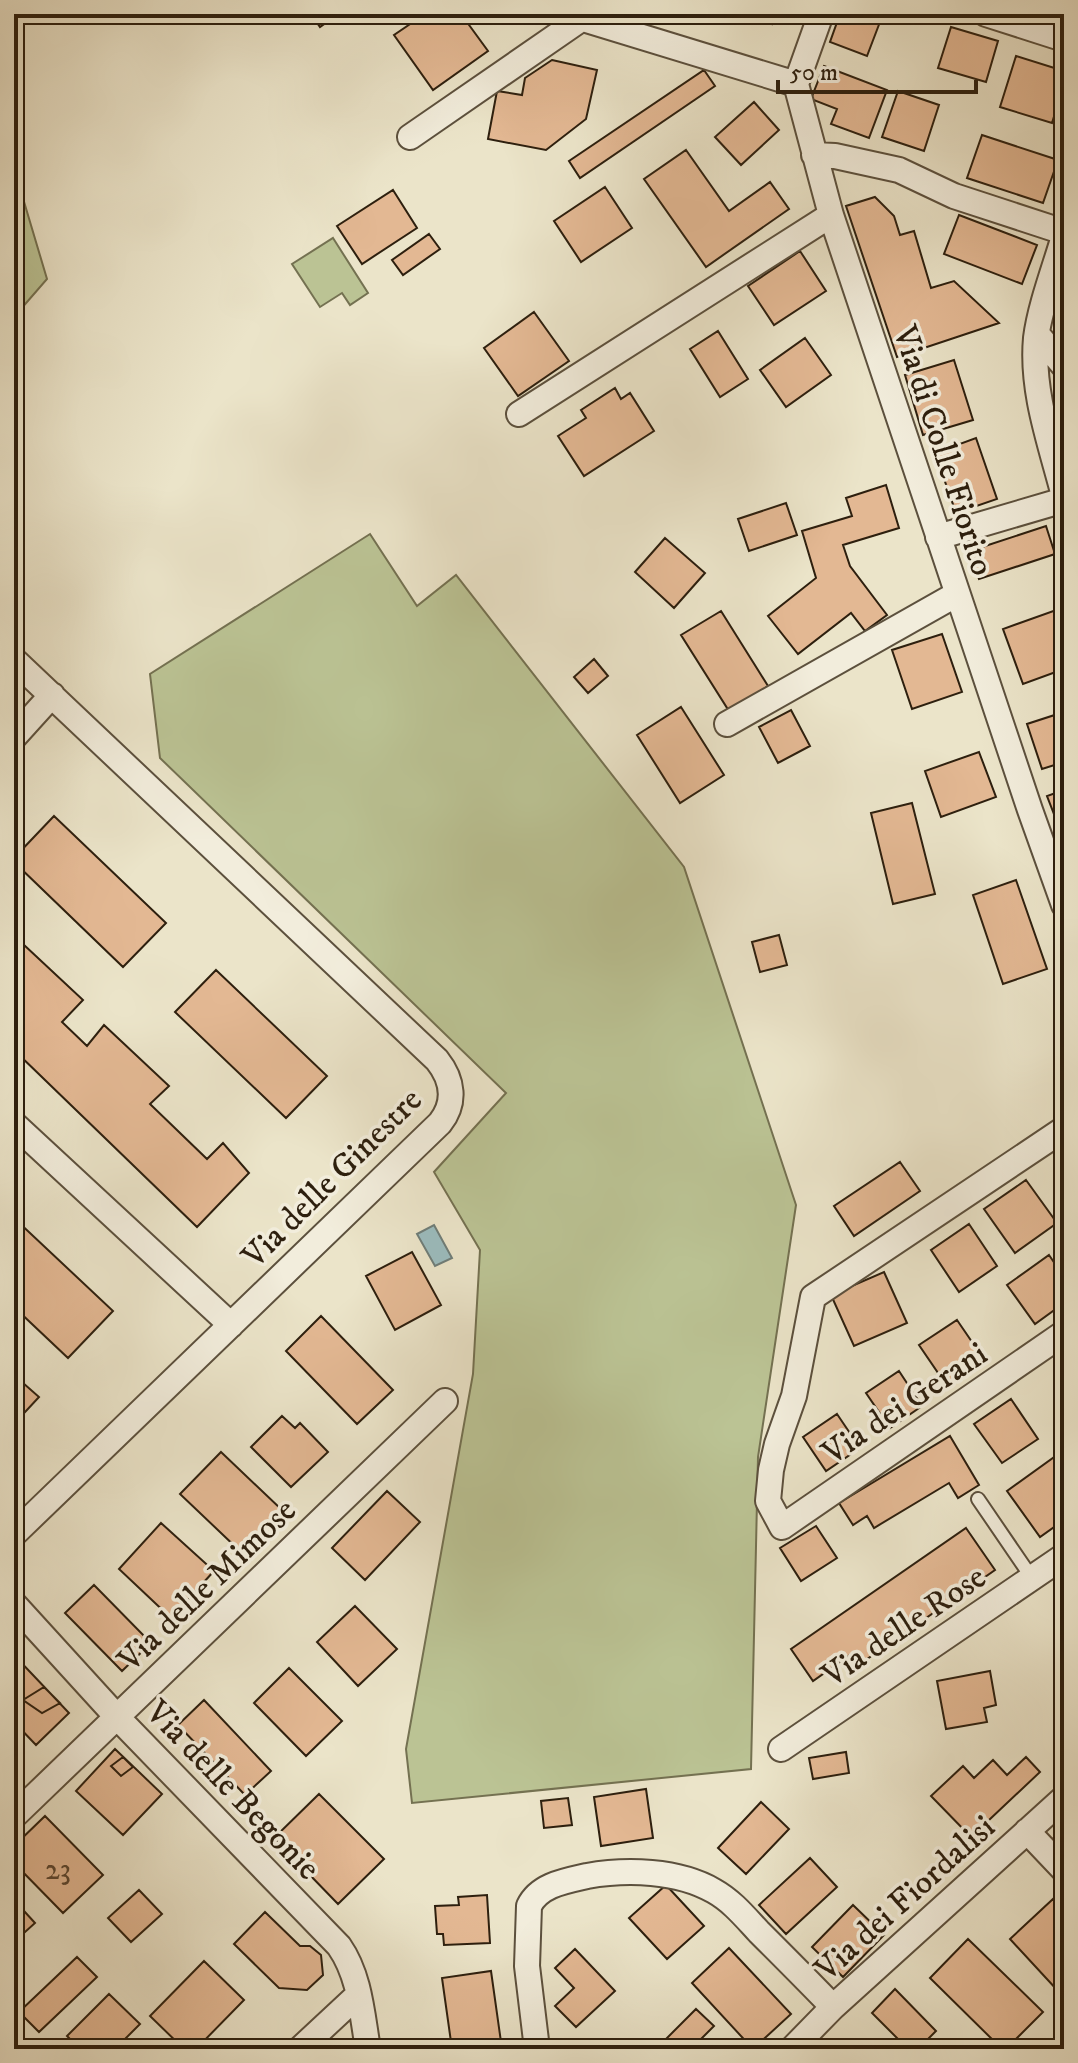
<svg xmlns="http://www.w3.org/2000/svg" width="1078" height="2063" font-family="'IM FELL DW Pica',serif">
  <style>
    .green { fill: #bbc394; stroke: #747151; stroke-width: 2 }
    .water { fill: #9bbcbe; stroke: #6f7d78; stroke-width: 2 }
    .building { fill: #e3b893; stroke: #2d1f0e; stroke-width: 2 }
    .lines { fill: none; stroke-linecap: round; stroke-linejoin: round }
    .service-casing { stroke: #5c503d; stroke-width: 16 }
    .minor-casing { stroke: #5c503d; stroke-width: 28 }
    .service { stroke: #f2eddc; stroke-width: 12 }
    .minor { stroke: #f2eddc; stroke-width: 24 }
    .labels { text-anchor: middle; stroke-width: 7; stroke-linejoin: round; paint-order: stroke }
    .number-label { font-size: 30px; fill: #5a452f }
    .street-label { font-size: 34px; fill: #2d1f0e; stroke: #f2eddc }
  </style>
  <rect width="100%" height="100%" fill="#ebe4c9"/>
  <filter id="stains"><feTurbulence type="fractalNoise" baseFrequency=".0025" numOctaves="4"/><feColorMatrix values="0 0 0 0 .2 0 0 0 0 .09 0 0 0 0 .02 0 0 0 .5 -.17"/></filter>
  <radialGradient id="worn" r=".72"><stop offset=".6" stop-color="#630" stop-opacity="0"/><stop offset="1" stop-color="#630" stop-opacity=".3"/></radialGradient>
  <path class="green" d="M14 168 47 279 14 317Z
    M333 238 368 293 350 305 342 293 320 307 292 264Z
    M370 534 417 606 456 575 684 867 796 1205 758 1457 751 1769 412 1803 406 1749 473 1374 480 1250 434 1172 506 1093 160 758 150 674Z"/>
  <path class="water" d="M434 1225 452 1258 435 1266 417 1234Z"/>
  <path class="building" d="M311 14H338L320 27Z
    M425 14H461L488 51 433 90 394 35Z
    M757 14H778L772 24Z
    M840 14H883L867 56 830 42Z
    M1039 14H1064V19L1063 22Z
    M951 27 998 41 986 82 938 68Z
    M1016 56 1064 71V84L1052 123 1000 107Z
    M552 60 597 70 586 119 546 150 488 139 497 91 522 95 525 78Z
    M824 66 887 90 869 138 831 124 837 109 811 99Z
    M704 70 715 86 580 178 569 161Z
    M898 91 939 105 924 151 882 137Z
    M754 102 779 130 741 165 715 137Z
    M982 135 1058 160 1043 203 967 178Z
    M686 150 729 211 770 182 789 209 706 267 644 179Z
    M605 187 632 228 581 262 554 221Z
    M393 190 417 228 362 264 337 226Z
    M875 197 894 216 900 235 914 231 931 288 954 281 999 323 897 357 846 206Z
    M959 215 1037 245 1022 284 944 254Z
    M429 234 440 249 403 275 392 260Z
    M800 251 826 291 774 325 748 286Z
    M1064 283V325L1051 321Z
    M534 312 569 361 518 396 484 348Z
    M718 331 748 379 720 397 690 349Z
    M805 338 831 375 786 407 760 370Z
    M954 360 973 420 923 435 905 375Z
    M615 388 621 399 630 393 654 431 584 476 558 436 586 418 581 410Z
    M976 438 997 499 956 513 935 453Z
    M886 485 899 528 843 545 850 566 887 615 865 631 851 613 798 654 768 616 816 578 802 531 852 516 846 498Z
    M786 503 797 535 749 551 738 519Z
    M1046 526 1055 554 979 579 970 551Z
    M665 538 705 573 674 608 635 572Z
    M1059 609 1064 624V669L1023 684 1003 629Z
    M721 611 768 686 729 711 681 635Z
    M942 634 962 692 912 709 892 650Z
    M594 659 608 676 588 693 574 677Z
    M681 707 724 775 680 803 637 735Z
    M791 710 810 746 778 763 759 727Z
    M1064 712V762L1042 769 1027 724Z
    M979 752 996 797 941 817 925 771Z
    M1064 790V840L1047 796Z
    M912 803 935 894 893 904 871 813Z
    M54 816 166 923 123 967 14 862V858Z
    M1016 880 1047 969 1003 984 973 895Z
    M779 935 787 965 760 972 752 942Z
    M23 944 83 1000 62 1022 87 1046 104 1025 169 1086 150 1104 207 1159 223 1143 249 1173 197 1227 14 1050V955Z
    M216 970 327 1076 286 1118 175 1012Z
    M900 1162 920 1191 854 1236 834 1206Z
    M1026 1180 1057 1223 1015 1253 984 1209Z
    M14 1218 113 1311 68 1358 14 1307Z
    M969 1224 997 1266 959 1292 931 1250Z
    M412 1252 441 1305 395 1330 366 1276Z
    M1049 1255 1064 1277V1303L1035 1324 1007 1285Z
    M884 1272 907 1323 854 1346 831 1295Z
    M321 1316 393 1390 357 1424 286 1351Z
    M957 1320 985 1361 947 1386 919 1345Z
    M899 1371 922 1406 890 1428 866 1393Z
    M14 1375 39 1397 14 1424Z
    M1011 1399 1038 1439 1002 1463 974 1424Z
    M837 1414 860 1448 826 1471 803 1437Z
    M282 1416 295 1428 300 1423 328 1452 291 1487 251 1447Z
    M950 1436 979 1485 958 1498 949 1483 874 1528 867 1516 853 1525 839 1503Z
    M1064 1450V1520L1040 1537 1007 1491Z
    M221 1452 282 1510 241 1552 180 1494Z
    M387 1491 420 1522 365 1580 332 1548Z
    M161 1523 214 1571 171 1618 119 1569Z
    M816 1526 837 1558 801 1581 780 1548Z
    M966 1528 995 1570 857 1666 850 1655 813 1681 791 1649Z
    M94 1585 151 1643 122 1671 65 1613Z
    M355 1606 397 1649 358 1686 317 1642Z
    M14 1655 69 1713 36 1745 14 1722Z
    M289 1668 342 1721 306 1756 254 1703Z
    M990 1671 996 1705 984 1708 987 1722 946 1729 937 1681Z
    M44 1687 60 1703 42 1713 23 1700Z
    M204 1700 271 1771 245 1795 178 1725Z
    M115 1749 162 1794 123 1835 76 1791Z
    M846 1752 849 1773 813 1779 809 1758Z
    M123 1757 133 1767 121 1776 111 1766Z
    M1026 1757 1040 1772 971 1837 931 1796 963 1766 974 1778 993 1760 1007 1775Z
    M646 1789 653 1838 601 1846 594 1797Z
    M319 1794 384 1859 338 1904 274 1838Z
    M568 1798 572 1825 544 1828 541 1801Z
    M761 1802 789 1829 746 1874 718 1848Z
    M45 1816 103 1875 63 1913 14 1863V1846Z
    M1064 1827V1859L1048 1844Z
    M810 1858 837 1887 786 1934 759 1905Z
    M666 1885 704 1926 667 1959 629 1918Z
    M139 1890 162 1914 131 1942 108 1918Z
    M487 1895 490 1943 444 1945 443 1934H437L435 1906 459 1905 458 1897Z
    M1053 1899 1064 1911V1985L1058 1991 1010 1939Z
    M14 1900 35 1923 14 1942Z
    M853 1905 884 1935 843 1977 812 1947Z
    M265 1912 300 1946H310L321 1955 323 1975 307 1990 279 1988 234 1944Z
    M968 1939 1043 2012 1006 2049H1002L930 1978Z
    M729 1948 791 2014 753 2049 692 1983Z
    M575 1949 615 1991 576 2027 555 2006 574 1988 555 1968Z
    M77 1957 97 1977 39 2032 19 2012Z
    M204 1961 244 2000 196 2049H184L150 2016Z
    M491 1971 502 2049H452L442 1978Z
    M895 1989 936 2031 918 2049H908L872 2013Z
    M109 1994 140 2024 115 2049H80L67 2036Z
    M696 2009 714 2026 697 2043 703 2049H656Z"/>
  <g class="lines">
    <g class="service-casing">
      <path id="service" d="M978 1499 1032 1578"/>
    </g>
    <g class="minor-casing">
      <path id="minor" d="M567 14 796 84
        M821 14 796 84 831 215 1030 810 1064 905
        M986 14 1064 39
        M410 137 581 19
        M814 155 835 156 899 170 954 196 1064 232
        M1064 236C1055 267 1040 306 1036 338 1031 392 1051 445 1064 496
        M1037 334 1064 366
        M519 414 831 215
        M938 537 1064 500
        M14 660 437 1060C453 1080 456 1103 440 1123L14 1534
        M727 724 957 594
        M14 737 52 695
        M14 1124 231 1325
        M1064 1129 813 1297 794 1396 777 1444 771 1470 768 1501 782 1527 1064 1333
        M14 1604 117 1717 339 1946C360 1976 362 2014 368 2049
        M781 1749 1064 1556
        M14 1816 445 1401
        M1027 1831 1064 1870
        M300 2049 358 1995
        M537 2049 527 1966 529 1906C539 1885 565 1881 587 1876 626 1869 678 1870 714 1891 732 1901 745 1917 759 1932 784 1957 809 1982 833 2007
        M792 2049 833 2007 1064 1798"/>
    </g>
    <use href="#service" class="service"/>
    <use href="#minor" class="minor"/>
  </g>
  <g class="labels">
    <g class="number-label">
      <text x="58" y="1879">23</text>
    </g>
    <g class="street-label">
      <text transform="translate(945 450) rotate(72)" y="12">Via di Colle Fiorito</text>
      <text transform="translate(331 1177) rotate(-45)" y="12">Via delle Ginestre</text>
      <text transform="translate(904 1402) rotate(-34)" y="12">Via dei Gerani</text>
      <text transform="translate(206 1584) rotate(-44)" y="12">Via delle Mimose</text>
      <text transform="translate(903 1625) rotate(-34)" y="12">Via delle Rose</text>
      <text transform="translate(234 1789) rotate(46)" y="12">Via delle Begonie</text>
      <text transform="translate(904 1897) rotate(-42)" y="12">Via dei Fiordalisi</text>
    </g>
  </g>
  <rect width="1078" height="2063" fill="none" stroke="#ebe4c9" stroke-width="48"/>
  <rect x="16" y="16" width="1046" height="2031" fill="none" stroke="#2d1f0e" stroke-width="4"/>
  <rect x="24" y="24" width="1030" height="2015" fill="none" stroke="#2d1f0e" stroke-width="2"/>
  <path d="M778 80v12h198v-12" fill="none" stroke="#2d1f0e" stroke-width="4"/>
  <text x="790" y="80" font-size="24" fill="#2d1f0e" stroke="#f2eddc" stroke-width="6" paint-order="stroke">50 m</text>
  <rect width="100%" height="100%" filter="url(#stains)"/>
  <rect width="100%" height="100%" fill="url(#worn)"/>
</svg>
